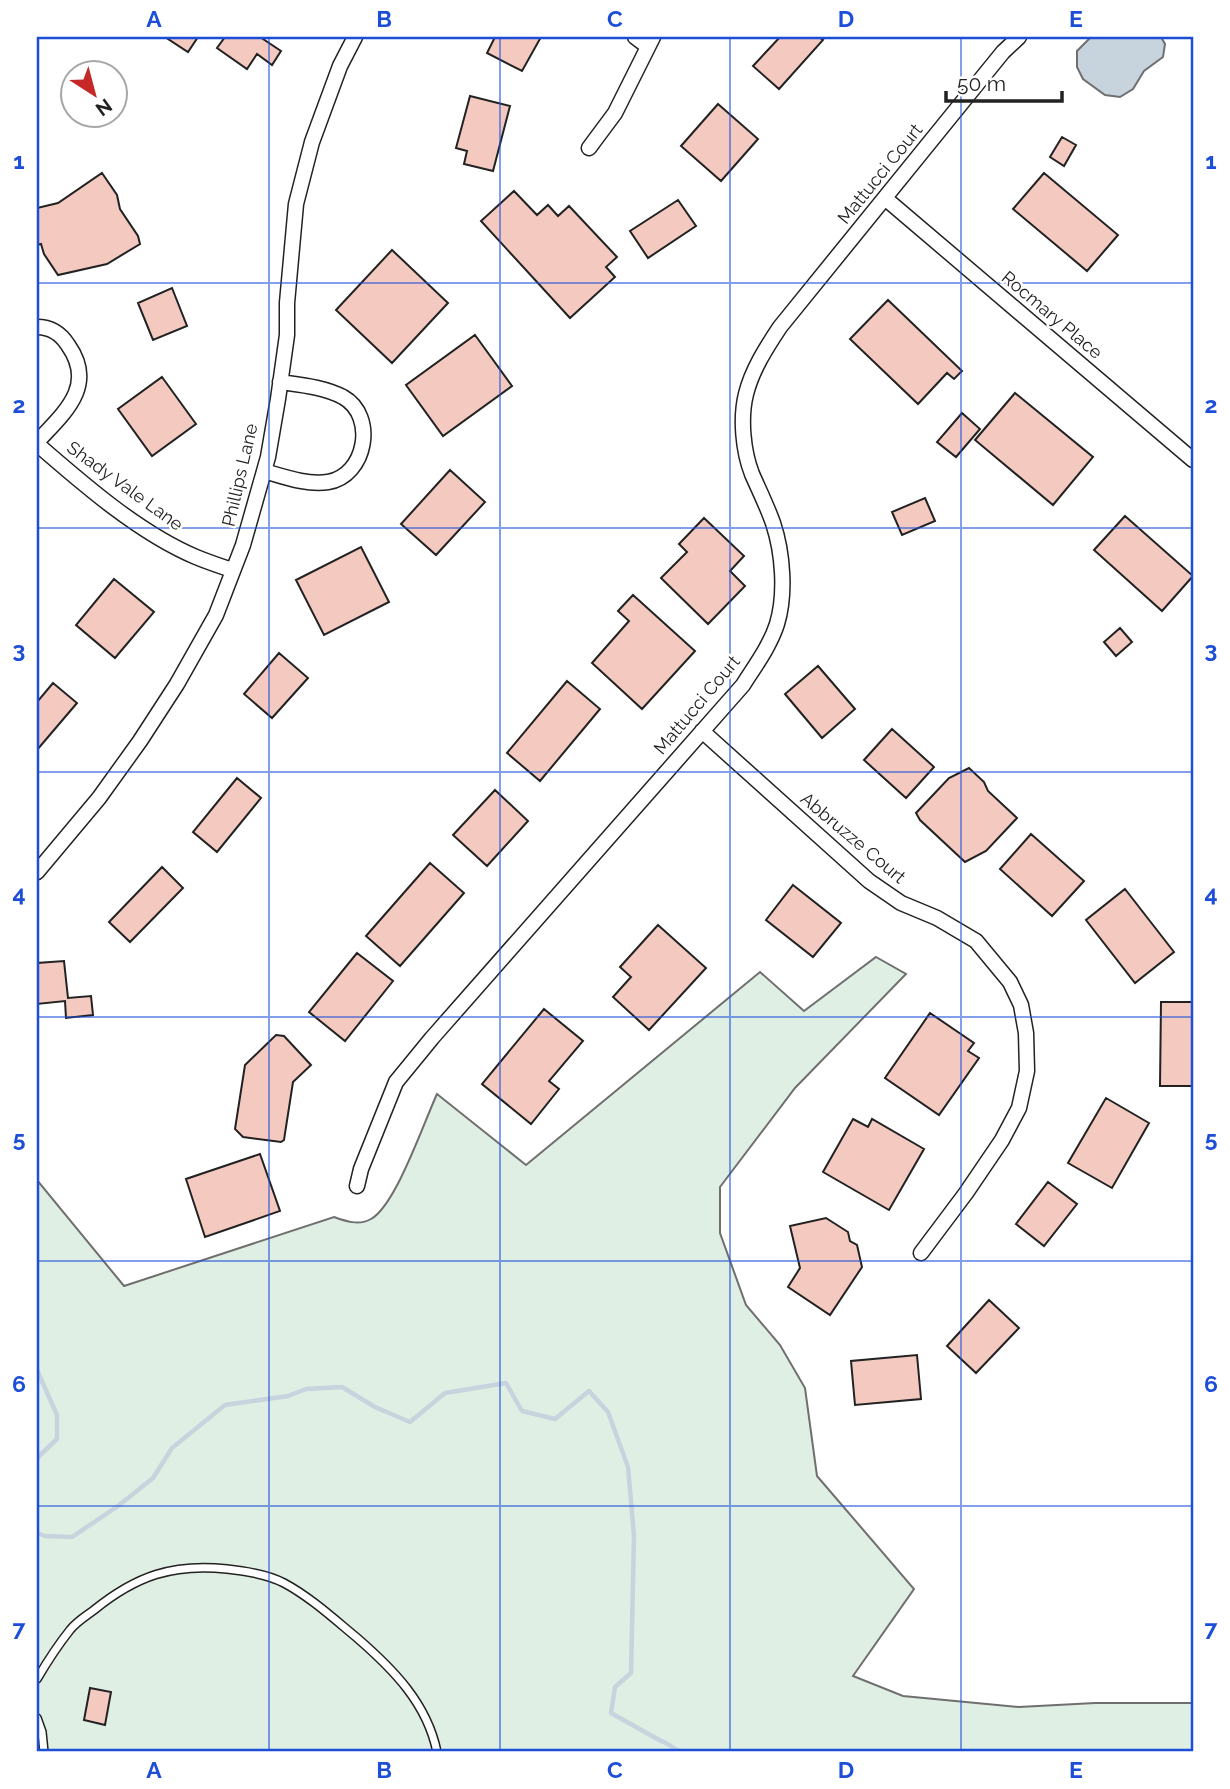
<svg xmlns="http://www.w3.org/2000/svg" width="1230" height="1789" font-family="Raleway,sans-serif">
  <style>
    .green { fill: #e0efe3; stroke: #6f6f6f; stroke-width: 2 }
    .water { fill: #c7d3dd; stroke: #6f6f6f; stroke-width: 2 }
    .lines { fill: none; stroke-linecap: round; stroke-linejoin: round }
    .stream { stroke: #c7d3dd; stroke-width: 4.5 }
    .building { fill: #f3c9c0; stroke: #222; stroke-width: 2 }
    .lane-casing { stroke: #222; stroke-width: 10 }
    .street-casing { stroke: #222; stroke-width: 17 }
    .lane { stroke: #fff; stroke-width: 7 }
    .street { stroke: #fff; stroke-width: 14 }
    .grid { fill: none; stroke: #1d4ed8; stroke-width: 2; stroke-opacity: 0.55 }
    .labels { text-anchor: middle; stroke-width: 5; stroke-linejoin: round; paint-order: stroke }
    .street-label { font-size: 18px; fill: #222; stroke: #fff }
    .neatline { fill: none; stroke: #1d4ed8; stroke-width: 2.5 }
    .grid-label { font-size: 23px; text-anchor: middle; font-weight: bold; fill: #1d4ed8 }
  </style>
  <rect width="100%" height="100%" fill="#fff"/>
  <path class="green" d="M876 957 906 974 795 1088 720 1187V1233L746 1305 780 1345 805 1388 817 1476 914 1589 853 1676 903 1696 1019 1707 1095 1703H1193V1752H37V1180L124 1286 334 1217C345 1221 359 1226 371 1219 396 1205 424 1122 437 1094L526 1165 760 972 804 1011Z"/>
  <path class="water" d="M1091 37H1161L1165 44 1163 57 1144 71 1133 89 1120 97 1105 95 1083 79 1077 67V51Z"/>
  <g class="lines">
    <path class="stream" d="M37 1370 57 1415V1439L37 1458
      M37 1533 45 1536 72 1537 118 1506 153 1478 172 1448 225 1405 288 1396 306 1389 342 1387 375 1407 410 1422 445 1393 506 1383 522 1411 555 1419 589 1391 608 1412 628 1467 634 1536 631 1673 615 1687 611 1713 661 1741C670 1743 674 1751 683 1752"/>
  </g>
  <path class="building" d="M165 37H198L188 52Z
    M225 37H260L281 51 272 65 257 54 247 69 217 48Z
    M495 37H541L522 71 487 53Z
    M780 37H819L823 40 779 89 753 66Z
    M470 96 510 106 493 171 464 164 467 151 456 148Z
    M718 104 758 139 721 181 681 146Z
    M1062 137 1076 145 1064 166 1050 157Z
    M102 173 117 195 120 209 138 236 140 244 107 264 58 275 44 254 41 244 37 245V208L58 203Z
    M1044 173 1118 235 1087 271 1013 209Z
    M514 191 537 215 548 205 558 216 569 206 617 257 606 267 615 277 570 318 481 221Z
    M678 200 696 226 648 258 630 231Z
    M392 250 448 303 392 363 336 310Z
    M172 288 187 326 153 340 138 303Z
    M888 300 962 371 954 379 947 373 918 404 850 339Z
    M475 335 512 386 443 436 406 385Z
    M162 377 196 424 152 456 118 409Z
    M1015 393 1093 457 1053 505 975 440Z
    M962 413 980 429 956 457 937 442Z
    M450 470 485 502 436 555 401 524Z
    M925 498 935 521 902 535 892 512Z
    M1125 516 1193 576 1162 611 1094 550Z
    M704 518 744 556 730 571 745 586 708 624 661 578 687 552 679 544Z
    M361 547 389 602 324 635 296 580Z
    M114 579 154 612 115 658 76 625Z
    M633 595 695 651 642 709 592 663 629 621 618 611Z
    M1120 628 1132 642 1116 656 1104 642Z
    M279 653 308 678 272 718 244 694Z
    M818 666 855 709 822 738 785 694Z
    M567 681 600 709 540 781 507 753Z
    M53 683 77 703 37 750V702Z
    M892 729 934 767 906 798 864 760Z
    M969 768 984 782 988 791 1017 818 986 851 965 862 920 820 916 813 949 778Z
    M237 778 261 798 217 852 193 832Z
    M495 790 528 821 487 866 453 835Z
    M1031 834 1084 881 1052 916 1000 869Z
    M430 863 464 893 400 966 366 936Z
    M162 867 183 888 130 942 109 922Z
    M793 885 841 923 813 957 766 920Z
    M1125 889 1174 952 1135 983 1086 920Z
    M658 925 706 968 649 1030 613 997 631 977 620 967Z
    M357 953 393 981 345 1041 309 1012Z
    M64 961 68 998 91 996 93 1015 66 1018 65 1001 37 1004V963Z
    M1161 1002H1193V1086H1160Z
    M544 1009 583 1041 549 1081 559 1089 531 1124 482 1084Z
    M930 1013 974 1043 968 1051 979 1058 939 1115 885 1078Z
    M276 1035 284 1036 311 1065 293 1082 284 1140 281 1142 243 1137 235 1129 245 1065Z
    M1106 1098 1149 1123 1112 1188 1068 1163Z
    M853 1119 868 1127 872 1119 924 1149 889 1210 823 1172Z
    M260 1154 280 1211 205 1237 186 1179Z
    M1048 1182 1077 1204 1044 1246 1016 1224Z
    M826 1218 848 1232 850 1241 857 1245 862 1267 830 1315 788 1287 800 1268 790 1226Z
    M989 1300 1019 1328 976 1373 947 1346Z
    M917 1355 921 1399 855 1405 851 1361Z
    M90 1688 111 1692 105 1725 84 1720Z"/>
  <g class="lines">
    <g class="lane-casing">
      <path id="lane" d="M37 1679C47 1662 58 1645 70 1630 76 1622 86 1616 94 1610 136 1576 173 1563 227 1569 246 1571 267 1574 284 1583 310 1597 333 1618 356 1637 393 1669 427 1703 437 1752
        M37 1718 42 1732 44 1752"/>
    </g>
    <g class="street-casing">
      <path id="street" d="M635 37 647 46
        M589 148 615 113 653 37
        M886 199 1193 460
        M37 327C51 327 61 334 68 345 97 386 64 413 37 442
        M37 444C83 484 139 533 196 557 208 562 220 566 232 570
        M264 471C285 477 306 485 328 482 366 476 377 416 343 397 324 387 301 385 280 382
        M702 731 869 881 901 903 937 918 976 941 1010 982 1021 1005 1026 1033 1027 1071 1019 1108 1002 1140 966 1193 921 1253
        M37 872 99 798 140 741 177 684 216 615 243 545 268 457 278 399 287 335V303L296 204 312 142 340 66 355 37
        M357 1186 361 1169 396 1082 432 1038 743 685C755 666 770 646 777 624 786 594 783 553 773 523 767 506 759 490 752 474 743 451 740 418 746 394 752 370 766 348 780 327L1003 52 1019 37"/>
    </g>
    <use href="#lane" class="lane"/>
    <use href="#street" class="street"/>
  </g>
  <path class="grid" d="M269 37V1752M500 37V1752M730 37V1752M961 37V1752M37 283H1193M37 528H1193M37 772H1193M37 1017H1193M37 1261H1193M37 1506H1193"/>
  <g class="labels">
    <g class="street-label">
      <text transform="translate(880 174) rotate(-51)" y="6">Mattucci Court</text>
      <text transform="translate(1052 315) rotate(40)" y="6">Rocmary Place</text>
      <text transform="translate(240 475) rotate(-77)" y="6">Phillips Lane</text>
      <text transform="translate(125 486) rotate(36)" y="6">Shady Vale Lane</text>
      <text transform="translate(697 705) rotate(-50)" y="6">Mattucci Court</text>
      <text transform="translate(853 838) rotate(40)" y="6">Abbruzze Court</text>
    </g>
  </g>
  <rect width="1230" height="1789" fill="none" stroke="#ffffff" stroke-width="77"/>
  <g transform="translate(94 94) rotate(144)"><circle r="33" fill="#ffffff" stroke="#a7a7a7" stroke-width="2"/>
  <path d="M0-5L12 26L0 18L-12 26Z" fill="#c62828"/>
  <text y="-10" font-size="19" font-weight="bold" text-anchor="middle" fill="#222222">N</text>
  </g>
  <path d="M946 91v10h116v-10" fill="none" stroke="#222222" stroke-width="3.5"/>
  <text x="957" y="91" font-size="21" fill="#222222" stroke="#ffffff" stroke-width="5" paint-order="stroke">50 m</text>
  <rect x="38" y="38" width="1154" height="1712" class="neatline"/>
  <g class="grid-label">
    <text x="154" y="27">A</text>
    <text x="384" y="27">B</text>
    <text x="615" y="27">C</text>
    <text x="846" y="27">D</text>
    <text x="1076" y="27">E</text>
    <text x="19" y="169">1</text>
    <text x="1211" y="169">1</text>
    <text x="19" y="413">2</text>
    <text x="1211" y="413">2</text>
    <text x="19" y="658">3</text>
    <text x="1211" y="658">3</text>
    <text x="19" y="902">4</text>
    <text x="1211" y="902">4</text>
    <text x="19" y="1147">5</text>
    <text x="1211" y="1147">5</text>
    <text x="19" y="1392">6</text>
    <text x="1211" y="1392">6</text>
    <text x="19" y="1636">7</text>
    <text x="1211" y="1636">7</text>
    <text x="154" y="1778">A</text>
    <text x="384" y="1778">B</text>
    <text x="615" y="1778">C</text>
    <text x="846" y="1778">D</text>
    <text x="1076" y="1778">E</text>
  </g>
</svg>
